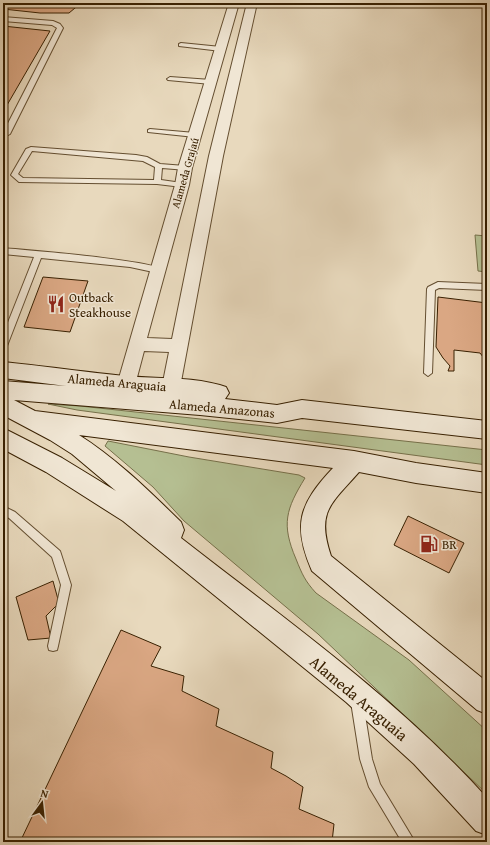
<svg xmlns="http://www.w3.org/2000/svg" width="490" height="845" font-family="'Gentium Book Plus',serif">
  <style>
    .green { fill: #b5bf92; stroke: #76704a }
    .building { fill: #daa783; stroke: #382001 }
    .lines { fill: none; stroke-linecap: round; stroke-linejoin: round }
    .lane-casing { stroke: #644e30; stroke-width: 2 }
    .street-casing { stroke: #644e30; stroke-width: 2 }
    .secondary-casing { stroke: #382001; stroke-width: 2 }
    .lane { fill: #f0e6d4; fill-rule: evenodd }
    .street { fill: #f0e6d4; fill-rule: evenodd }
    .secondary { fill: #f0e6d4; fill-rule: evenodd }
    .labels { text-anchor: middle; stroke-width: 3; stroke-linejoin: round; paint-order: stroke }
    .far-street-label { font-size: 11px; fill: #382001; stroke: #f0e6d4 }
    .poi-label { font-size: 13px; fill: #382001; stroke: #f0e6d4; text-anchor: start }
    .street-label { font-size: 13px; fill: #382001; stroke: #f0e6d4 }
    .near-street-label { font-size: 16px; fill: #382001; stroke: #f0e6d4 }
  </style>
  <rect width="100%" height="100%" fill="#e8d9bd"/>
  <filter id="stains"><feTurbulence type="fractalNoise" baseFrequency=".005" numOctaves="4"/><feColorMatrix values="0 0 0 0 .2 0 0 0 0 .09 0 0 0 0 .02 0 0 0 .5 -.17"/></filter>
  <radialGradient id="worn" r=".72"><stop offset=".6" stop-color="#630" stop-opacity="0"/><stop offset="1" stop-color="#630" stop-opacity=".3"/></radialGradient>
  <path class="green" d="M475 235 487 236V272L478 271Z
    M48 404 80 406 487 450V465L77 410Z
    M108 441 189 457 299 475 305 478C286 509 281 524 296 559 302 574 305 581 316 593L409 660 487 731V794L318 634 184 521 153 487 105 446Z"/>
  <path class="building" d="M3 3H81L69 13H40L3 9Z
    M3 26 50 31 3 112Z
    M43 277 88 281 70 332 24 327Z
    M438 297 487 303V362L480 353 454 350V371H448L450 366 443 358 436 347Z
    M408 516 464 543 449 573 394 545Z
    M53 581 59 603 46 616 51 638 28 640 16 597Z
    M121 630 161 647 151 666 184 676 182 691 219 709 216 726 273 752 271 768 286 776 303 787 299 809 334 824 332 842H20Z"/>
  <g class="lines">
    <g class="lane-casing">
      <path id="lane" d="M3 17 53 21 60 24 63 28 10 134 3 138V133L57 28 52 25 3 21Z
        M181 43 221 47 224 49 221 51 179 46V44Z
        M170 77 211 80 214 82 211 84 168 80 167 79Z
        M150 129 195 133 198 135 195 137 148 132V130Z
        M31 147 136 155 147 157 160 164 185 166 188 168 187 170 162 168 161 180 182 183 186 185 182 187 157 184 19 182 11 175 26 149ZM32 151 143 161 155 167 154 180 23 178 18 174Z
        M3 248C24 250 154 260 162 270L158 273 130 267 41 258 7 346 3 349V335L34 257 3 254Z
        M438 282 487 284V290L439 288 435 290 432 373 428 376 424 373 427 289 428 287Z
        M3 506 15 512 60 551 61 554 71 585 58 646 57 650 53 651 49 650 48 646 61 585 52 557 9 518 3 515Z
        M357 696 361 698 363 702 372 759 380 784 415 842H402L369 787 360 759 351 702 353 698Z"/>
    </g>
    <g class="street-casing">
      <path id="street" d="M229 3H239L192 168 189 185 147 338 172 339 209 156 247 3H257L223 156 180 387 177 392 171 394 165 392 162 387 169 352 144 351 135 385 132 390 126 392 120 390 117 385 175 185 178 168Z"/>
    </g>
    <g class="secondary-casing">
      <path id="secondary" d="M3 362C44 366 84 372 125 376 158 379 194 376 226 387L229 393 225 399 277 405 302 400 487 421V439L302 418 277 423 200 415 14 400 35 411 354 451 416 463 487 473V493L416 483 359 472C331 504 316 511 331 556L487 682V714L477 710 312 571C292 525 299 504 333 468L79 435C117 459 149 491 181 522L184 530 181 538C286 620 397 698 487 798V835L476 831 414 764 346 702 123 521 46 472 3 449V428L62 458 116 491 72 454 50 440 3 415V381L66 386 3 378Z"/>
    </g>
    <use href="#lane" class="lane"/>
    <use href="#street" class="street"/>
    <use href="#secondary" class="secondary"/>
  </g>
  <defs>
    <g id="restaurant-bare" transform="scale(1.38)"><path d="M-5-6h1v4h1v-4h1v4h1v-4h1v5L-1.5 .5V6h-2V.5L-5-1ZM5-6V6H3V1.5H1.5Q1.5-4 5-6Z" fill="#8f2418" stroke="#f0e6d4" stroke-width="2.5" paint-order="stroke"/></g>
    <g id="fuel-bare" transform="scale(1.38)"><path d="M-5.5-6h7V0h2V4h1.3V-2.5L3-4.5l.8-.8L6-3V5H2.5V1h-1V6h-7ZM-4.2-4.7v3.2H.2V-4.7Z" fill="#8f2418" stroke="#f0e6d4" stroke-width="2.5" paint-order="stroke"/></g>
  </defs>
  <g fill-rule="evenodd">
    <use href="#restaurant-bare" x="56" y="304"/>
    <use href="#fuel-bare" x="429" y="544"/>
  </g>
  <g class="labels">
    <g class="far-street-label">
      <text transform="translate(185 173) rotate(-74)" y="4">Alameda Grajaú</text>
    </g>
    <g class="poi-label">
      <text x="69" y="302">Outback<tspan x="69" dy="15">Steakhouse</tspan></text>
      <text x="442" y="549">BR</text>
    </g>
    <g class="street-label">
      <text transform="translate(117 382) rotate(5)" y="5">Alameda Araguaia</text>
      <text transform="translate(222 408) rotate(5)" y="5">Alameda Amazonas</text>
    </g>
    <g class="near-street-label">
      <text transform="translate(359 698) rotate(40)" y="6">Alameda Araguaia</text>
    </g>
  </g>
  <rect width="490" height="845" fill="none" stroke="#e8d9bd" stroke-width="16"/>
  <rect x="4" y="4" width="482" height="837" fill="none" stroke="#382001" stroke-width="2"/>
  <rect x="8" y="8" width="474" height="829" fill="none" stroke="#382001"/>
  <g transform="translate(42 803) rotate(15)" stroke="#f0e6d4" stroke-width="3" paint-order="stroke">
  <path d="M0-3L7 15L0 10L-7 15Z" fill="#382001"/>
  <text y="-6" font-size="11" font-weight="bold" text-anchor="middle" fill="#382001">N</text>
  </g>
  <rect width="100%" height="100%" filter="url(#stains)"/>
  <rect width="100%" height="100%" fill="url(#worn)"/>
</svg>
